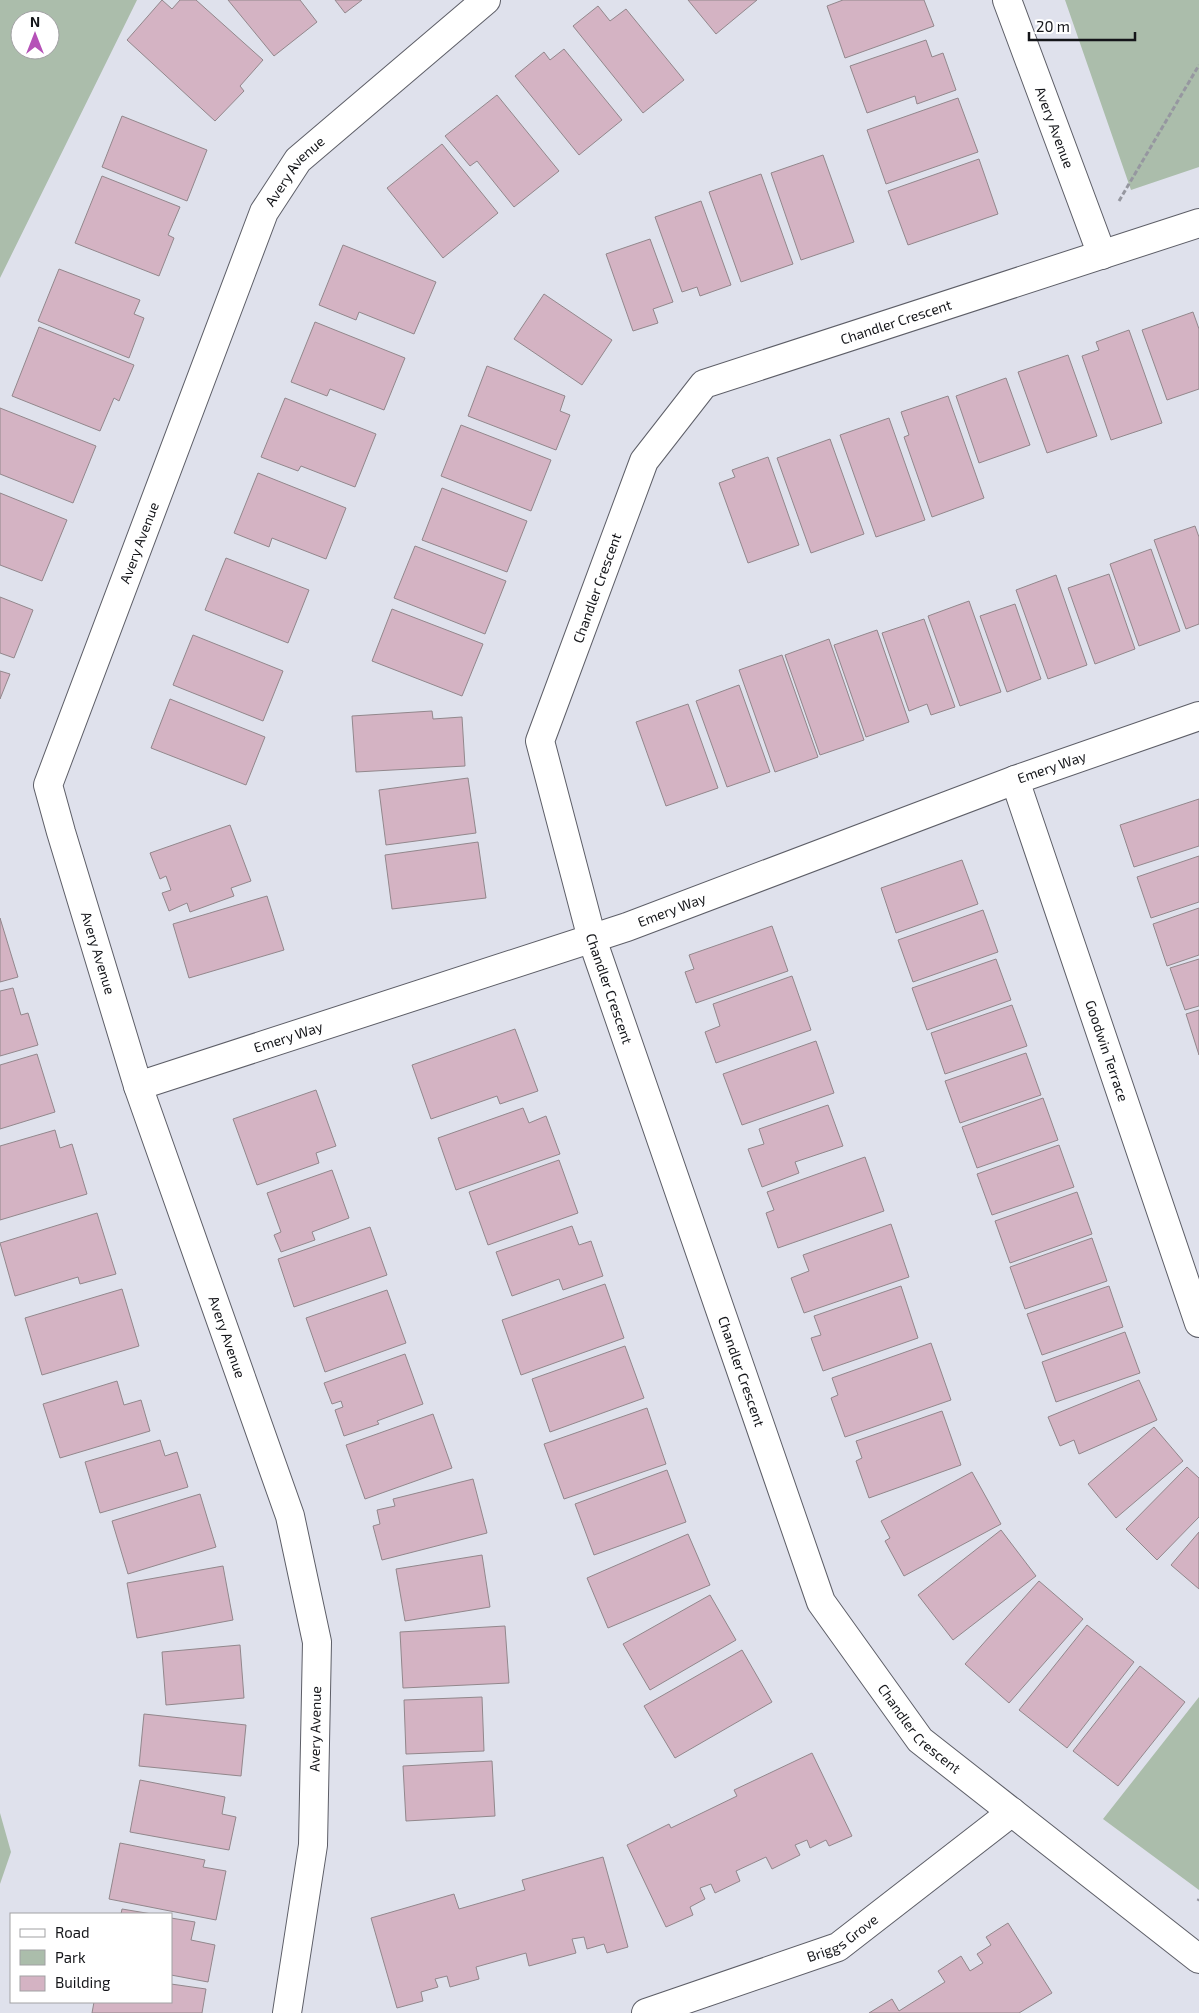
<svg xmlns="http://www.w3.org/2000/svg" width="1199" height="2013" font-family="'Exo 2',sans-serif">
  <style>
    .green { fill: #abbdab; fill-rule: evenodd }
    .building { fill: #d4b3c3; stroke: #92878c }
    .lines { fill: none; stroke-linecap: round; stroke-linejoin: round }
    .street-casing { stroke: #5d5e67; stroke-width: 30 }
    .path { stroke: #9697a0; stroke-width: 3; stroke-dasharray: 5 2.5; stroke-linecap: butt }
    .street { stroke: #fff; stroke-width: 28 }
    .labels { text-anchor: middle; stroke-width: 5; stroke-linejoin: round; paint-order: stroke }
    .street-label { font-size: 14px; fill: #141519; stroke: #fff }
  </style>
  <rect width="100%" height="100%" fill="#dfe1ec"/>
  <path class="green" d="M0 0H137L0 278ZM20 20H50V50H20Z
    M1065 0H1199V167L1131 190Z
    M1199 1697V1890L1103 1819Z
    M0 1813 11 1852 0 1884Z"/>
  <path class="building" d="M162 0 172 9 180 0H196L263 60 240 86 244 91 215 121 127 40Z
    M228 0H300L317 22 274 56Z
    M335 0H362L345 13Z
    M688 0H757L716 34Z
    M843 0H924L934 26 845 58 827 6Z
    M598 6 610 21 626 9 684 80 643 113 573 26Z
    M926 40 932 57 943 53 956 90 917 104 915 96 867 113 850 66Z
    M564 49 622 120 579 155 515 76 544 52 550 60Z
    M497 95 559 171 514 207 477 161 470 166 445 136Z
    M958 98 978 152 886 184 867 130Z
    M122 116 207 150 187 201 102 167Z
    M442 144 498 213 443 258 387 188Z
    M823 155 854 242 801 260 771 173Z
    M979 159 998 214 908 245 888 191Z
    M761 174 793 264 741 282 709 192Z
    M102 176 180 207 168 235 174 238 159 276 75 243Z
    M701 201 731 285 700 296 697 287 682 292 655 217Z
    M650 239 673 302 653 309 658 323 633 331 606 254Z
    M343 245 436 282 414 334 359 312 356 320 319 305Z
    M59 269 140 300 134 314 144 318 129 358 38 321Z
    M544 294 612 340 582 385 514 339Z
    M1193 312 1199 329V389L1167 400 1142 330Z
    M315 322 405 358 384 410 330 389 327 396 291 382Z
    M39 327 134 365 119 401 114 398 100 431 12 396Z
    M1129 330 1162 423 1111 440 1082 356 1099 350 1096 342Z
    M1068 355 1097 436 1047 453 1018 372Z
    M487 366 565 396 560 411 570 415 556 450 468 416Z
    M1006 378 1030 445 979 463 956 396Z
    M948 396 984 498 932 517 904 437 909 435 901 412Z
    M285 398 376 434 355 487 301 466 298 471 261 457Z
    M0 408 96 446 73 503 0 474Z
    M889 418 925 520 876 537 840 435Z
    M461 425 551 460 531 511 441 476Z
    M830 439 864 534 811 553 777 458Z
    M768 457 799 545 748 563 719 483 735 477 732 470Z
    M258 473 346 508 326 559 272 538 269 547 234 533Z
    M442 488 527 521 507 572 422 540Z
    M0 493 67 520 42 581 0 565Z
    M1195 526 1199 537V624L1186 629 1154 540Z
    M415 546 506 581 485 634 394 598Z
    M1151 549 1180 631 1139 646 1110 564Z
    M226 558 309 590 288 643 205 610Z
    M1109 574 1135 649 1095 664 1068 588Z
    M1056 575 1087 665 1048 679 1016 590Z
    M0 597 33 610 14 658 0 653Z
    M969 601 1001 692 960 706 928 616Z
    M1015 604 1041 679 1007 692 980 616Z
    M392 609 483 644 462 696 372 661Z
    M924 619 955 707 931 715 927 704 909 711 882 633Z
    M877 630 909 722 866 737 834 645Z
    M193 635 283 671 263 721 173 685Z
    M829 639 864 740 820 755 785 655Z
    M782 655 818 757 775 772 739 670Z
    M0 671 10 674 0 699Z
    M739 685 770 772 727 787 696 701Z
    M170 699 265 737 246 785 151 748Z
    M688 704 718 788 666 806 636 722Z
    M432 711 433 719 462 717 465 766 356 772 352 716Z
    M468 778 476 833 386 845 379 790Z
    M1199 799V846L1134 867 1120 825Z
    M230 825 251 881 231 888 234 896 190 912 187 903 169 911 162 893 171 890 166 876 160 879 150 853Z
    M478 842 486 898 392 909 385 855Z
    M1199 856V902L1151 918 1137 877Z
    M962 860 978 904 896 933 881 888Z
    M267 896 284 950 189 978 173 924Z
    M1199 908V955L1167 966 1153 924Z
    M983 910 998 952 913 982 898 940Z
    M0 918 18 977 0 982Z
    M772 926 788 971 696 1003 685 972 694 969 689 955Z
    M996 959 1011 1000 927 1030 912 988Z
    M1199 959V1006L1185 1010 1170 968Z
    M792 976 811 1030 716 1063 705 1032 720 1026 713 1004Z
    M13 988 21 1015 28 1013 38 1045 0 1056V991Z
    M1012 1005 1027 1046 945 1074 931 1033Z
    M1199 1010V1055L1186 1014Z
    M515 1029 538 1091 500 1104 497 1096 431 1119 412 1065Z
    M816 1041 834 1093 742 1125 723 1074Z
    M1026 1053 1041 1095 960 1123 945 1081Z
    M37 1054 55 1112 0 1129V1065Z
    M316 1090 336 1146 316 1153 319 1163 257 1185 233 1119Z
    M1043 1098 1058 1140 977 1168 962 1127Z
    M828 1105 843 1146 795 1162 799 1173 762 1187 748 1149 764 1144 759 1129Z
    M523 1108 529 1123 546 1116 560 1154 456 1190 438 1138Z
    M55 1130 60 1148 72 1144 87 1194 0 1220V1146Z
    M1059 1145 1074 1187 992 1215 977 1174Z
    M865 1157 884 1211 778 1248 766 1213 774 1210 767 1192Z
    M559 1160 578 1213 488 1245 469 1192Z
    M332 1170 349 1218 312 1232 315 1240 281 1252 274 1235 281 1232 267 1193Z
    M1077 1192 1092 1234 1010 1263 995 1221Z
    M97 1213 116 1274 80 1284 78 1277 15 1296 0 1243Z
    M891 1224 909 1277 804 1313 791 1278 809 1271 803 1255Z
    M572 1226 579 1245 591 1241 603 1276 563 1290 559 1279 512 1296 496 1252Z
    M370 1227 387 1275 294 1307 278 1259Z
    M1092 1238 1107 1281 1025 1309 1010 1267Z
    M605 1284 624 1338 521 1375 502 1320Z
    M901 1286 918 1338 823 1371 811 1338 821 1335 814 1316Z
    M1109 1286 1123 1327 1042 1355 1027 1314Z
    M122 1289 139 1346 42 1375 25 1318Z
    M387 1290 406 1343 325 1372 306 1318Z
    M1125 1332 1140 1373 1056 1402 1042 1362Z
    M931 1343 951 1400 845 1437 831 1398 838 1395 832 1378Z
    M625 1346 644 1398 550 1432 532 1379Z
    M405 1354 423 1404 377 1421 379 1424 344 1436 335 1410 343 1407 341 1401 332 1404 324 1383Z
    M1139 1380 1157 1420 1079 1454 1074 1440 1060 1446 1048 1417Z
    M117 1381 124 1405 141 1400 150 1431 60 1458 43 1404Z
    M647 1408 666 1464 564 1499 544 1444Z
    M942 1411 961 1465 869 1498 856 1461 862 1458 856 1441Z
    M433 1414 452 1468 365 1499 346 1445Z
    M1154 1427 1183 1461 1116 1518 1088 1484Z
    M160 1440 165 1456 177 1452 188 1487 100 1513 85 1462Z
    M1187 1467 1199 1478V1517L1157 1560 1126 1529Z
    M667 1470 686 1522 594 1555 575 1504Z
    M972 1472 1001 1524 904 1576 885 1541 890 1538 881 1521Z
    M473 1479 487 1533 382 1560 373 1526 380 1524 377 1510 395 1506 393 1499Z
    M200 1494 216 1547 128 1574 112 1521Z
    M1001 1530 1036 1576 953 1640 918 1595Z
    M1199 1532V1589L1171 1565Z
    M688 1534 710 1585 608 1628 587 1578Z
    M482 1555 490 1607 405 1621 396 1569Z
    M223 1566 233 1620 137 1638 127 1583Z
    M1039 1581 1083 1619 1009 1703 965 1664Z
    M710 1595 736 1640 650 1690 623 1644Z
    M1087 1625 1134 1662 1067 1748 1019 1710Z
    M505 1626 509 1683 403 1688 400 1632Z
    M240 1645 244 1698 166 1705 162 1652Z
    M742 1650 772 1702 675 1758 644 1706Z
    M1140 1666 1185 1702 1118 1786 1073 1751Z
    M482 1697 484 1751 406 1754 404 1700Z
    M144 1714 246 1725 241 1776 139 1766Z
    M812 1753 852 1836 829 1846 826 1840 810 1848 807 1840 795 1845 800 1855 772 1869 766 1857 736 1871 740 1881 715 1893 711 1884 700 1888 705 1899 690 1907 693 1915 666 1927 627 1845 669 1824 671 1828 737 1796 734 1790Z
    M492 1761 495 1816 406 1821 403 1766Z
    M140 1780 225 1797 222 1814 236 1817 229 1850 130 1832Z
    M120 1843 205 1860 203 1867 226 1871 216 1920 109 1899Z
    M603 1857 628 1947 607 1953 604 1944 587 1949 584 1937 572 1939 576 1953 529 1966 526 1953 476 1967 479 1979 450 1987 447 1976 435 1979 438 1987 421 1992 423 2001 397 2008 371 1918 454 1894 459 1909 525 1890 522 1880Z
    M122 1909 152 1914H121Z
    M171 1918 195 1922 191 1940 215 1945 208 1982 171 1975Z
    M1008 1923 1052 1993 1019 2013H869L892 1999 899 2011 945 1982 938 1971 961 1956 970 1971 983 1963 977 1954 991 1945 986 1937Z
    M171 1984 206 1989 202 2013H92L94 2002H171Z"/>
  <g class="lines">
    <g class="street-casing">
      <g id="street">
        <path id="s1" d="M1007 0 1102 255"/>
        <path id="s2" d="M1199 223 704 384 644 461 540 741 592 939 821 1602 920 1740 1199 1959"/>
        <path id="s3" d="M1015 780 1199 1323"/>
        <path id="s4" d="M138 1086 627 927 1015 780 1199 716"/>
        <path id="s5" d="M287 2013 313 1845 317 1642 290 1516 138 1086 61 832 48 785 264 212 298 160 486 0"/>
        <path id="s6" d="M646 2013 838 1947 1012 1812"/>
      </g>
    </g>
    <path class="path" d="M1119 201 1199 65
      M1198 1901 1199 1899"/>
    <use href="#street" class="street"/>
  </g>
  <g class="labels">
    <g class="street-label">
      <text dy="5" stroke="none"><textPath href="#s1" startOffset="136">Avery Avenue</textPath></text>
      <text dy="5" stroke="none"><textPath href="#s5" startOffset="1936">Avery Avenue</textPath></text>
      <text transform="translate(896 322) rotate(-18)" y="5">Chandler Crescent</text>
      <text dy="5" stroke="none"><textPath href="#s5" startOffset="1531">Avery Avenue</textPath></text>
      <text transform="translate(597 588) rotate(-70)" y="5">Chandler Crescent</text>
      <text dy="5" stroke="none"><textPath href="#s4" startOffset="968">Emery Way</textPath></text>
      <text dy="5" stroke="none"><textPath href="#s4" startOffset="562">Emery Way</textPath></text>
      <text transform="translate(98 953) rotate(73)" y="5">Avery Avenue</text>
      <text dy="5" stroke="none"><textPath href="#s2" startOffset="1174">Chandler Crescent</textPath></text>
      <text dy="5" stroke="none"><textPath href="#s4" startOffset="158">Emery Way</textPath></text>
      <text dy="5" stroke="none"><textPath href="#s3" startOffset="286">Goodwin Terrace</textPath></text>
      <text transform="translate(227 1337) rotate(71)" y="5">Avery Avenue</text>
      <text dy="5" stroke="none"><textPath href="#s2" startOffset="1579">Chandler Crescent</textPath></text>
      <text dy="5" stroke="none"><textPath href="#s2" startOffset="1984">Chandler Crescent</textPath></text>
      <text dy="5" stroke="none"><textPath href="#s5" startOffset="286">Avery Avenue</textPath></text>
      <text dy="5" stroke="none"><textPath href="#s6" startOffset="211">Briggs Grove</textPath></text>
    </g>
  </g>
  <rect x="10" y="1913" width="162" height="90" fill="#ffffff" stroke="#a1a1a3"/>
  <rect x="20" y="1929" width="25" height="8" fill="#ffffff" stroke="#a1a1a3"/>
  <text x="55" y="1938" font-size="15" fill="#141519">Road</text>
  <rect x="20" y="1950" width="25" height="15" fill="#abbdab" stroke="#a1a1a3"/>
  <text x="55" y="1963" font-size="15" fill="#141519">Park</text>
  <rect x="20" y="1976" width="25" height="15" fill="#d4b3c3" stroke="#a1a1a3"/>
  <text x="55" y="1988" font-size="15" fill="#141519">Building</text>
  <g transform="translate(35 35)"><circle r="24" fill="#ffffff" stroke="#a1a1a3"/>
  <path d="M0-4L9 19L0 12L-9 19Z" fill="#b551b7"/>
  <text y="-8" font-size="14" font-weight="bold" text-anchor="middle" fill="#141519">N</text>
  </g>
  <path d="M1029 32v8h106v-8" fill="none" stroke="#141519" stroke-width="2.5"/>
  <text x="1036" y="32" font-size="15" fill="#141519" stroke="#ffffff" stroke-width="4" paint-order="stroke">20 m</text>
</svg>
